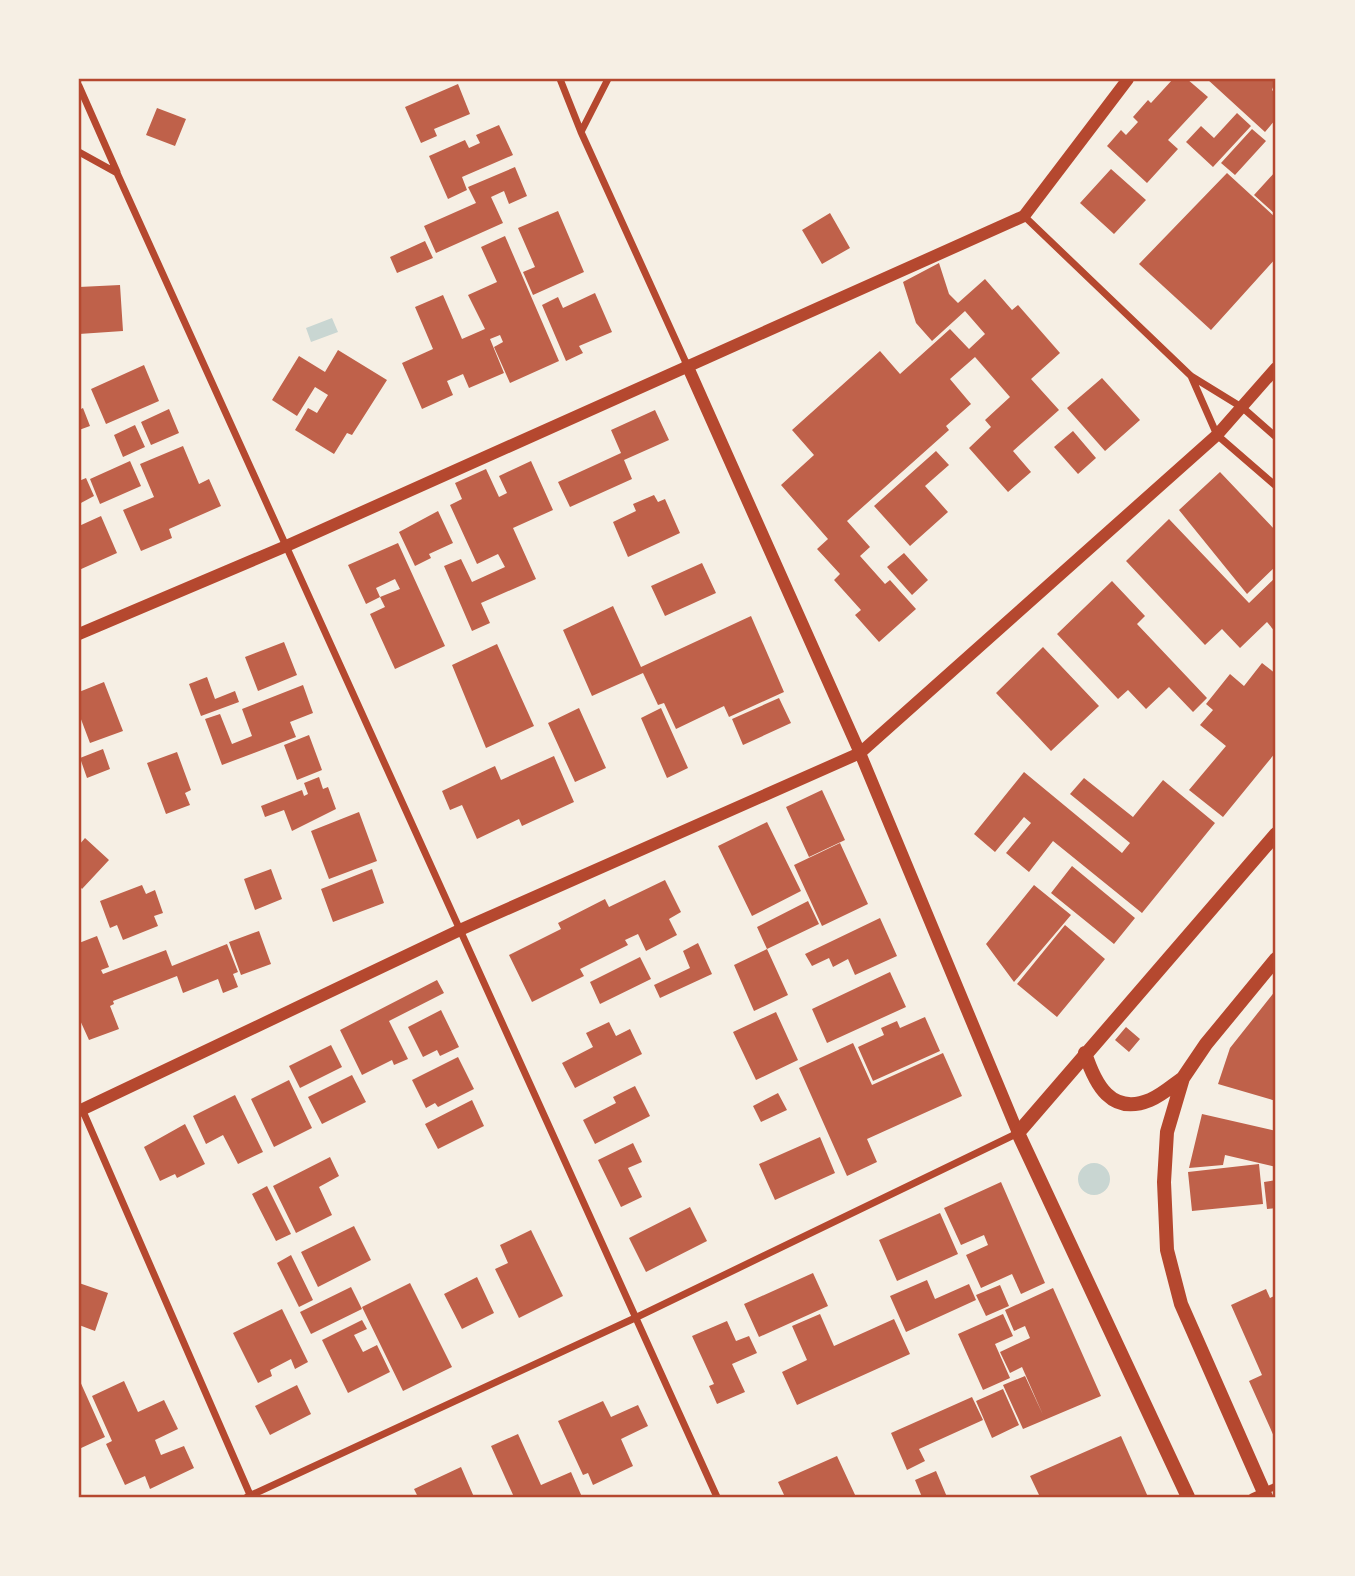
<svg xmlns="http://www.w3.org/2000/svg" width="1355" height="1576" font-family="'PT Sans',sans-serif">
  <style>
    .water { fill: #c9d6d2 }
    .building { fill: #bf614a }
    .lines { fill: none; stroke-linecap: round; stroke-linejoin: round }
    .minor { stroke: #b5482f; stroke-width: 7 }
    .tertiary { stroke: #b5482f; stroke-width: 12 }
    .secondary { stroke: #b5482f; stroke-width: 14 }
    .neatline { fill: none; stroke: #b5482f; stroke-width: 2.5 }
  </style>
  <rect width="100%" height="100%" fill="#f6efe4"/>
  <path class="water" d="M332 318 338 332 311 342 306 328Z
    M1078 1179a16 16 0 1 1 32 0a16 16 0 1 1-32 0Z"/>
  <path class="building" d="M1173 79H1187L1208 97 1168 140 1178 149 1147 183 1107 146 1121 130 1126 135 1138 122 1133 117 1148 100 1151 103Z
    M1207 79H1276L1272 90 1276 94V119L1265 132Z
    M458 84 470 114 434 129 437 136 421 143 405 107Z
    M157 108 186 119 175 146 146 135Z
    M1237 113 1251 126 1213 167 1186 142 1201 126 1214 138Z
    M499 125 513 155 462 177 467 190 448 199 429 156 465 140 469 148 480 143 476 135Z
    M1252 129 1266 141 1235 175 1221 163Z
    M515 167 527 196 509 204 504 191 491 197 503 223 436 253 424 226 476 203 468 187Z
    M1111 169 1146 200 1114 234 1080 203Z
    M1276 171V215L1254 195Z
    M1227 173 1276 218V258L1211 330 1139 264Z
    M558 211 584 272 533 295 523 272 535 267 518 228Z
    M830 213 850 248 822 264 802 230Z
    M505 236 559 361 510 383 494 347 503 342 500 335 490 339 504 373 469 388 463 374 447 381 453 395 422 409 402 363 433 349 415 307 443 295 462 339 485 329 468 295 497 282 481 247Z
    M425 241 433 258 397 273 390 257Z
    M939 263 949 294 958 303 985 279 1012 310 1018 305 1060 353 1031 379 1059 410 1013 451 1031 472 1008 492 969 448 991 427 985 420 1010 397 975 357 950 379 971 404 946 426 949 430 847 521 870 547 860 556 885 584 890 580 916 609 879 642 855 615 861 610 834 580 840 574 817 549 828 539 781 485 814 455 792 430 880 351 900 374 950 329 969 349 985 334 965 311 932 341 916 323 903 282Z
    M120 285 123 331 79 334V287Z
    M595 293 612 332 579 346 583 353 566 361 542 305 558 297 563 308Z
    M338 350 387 380 352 435 347 433 334 454 295 430 308 408 317 413 328 395 315 387 297 416 272 400 299 356 325 372Z
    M144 365 159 401 106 424 91 389Z
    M1102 378 1140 420 1105 451 1067 408Z
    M83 408 90 426 79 430V410Z
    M169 409 179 433 151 445 141 422Z
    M655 410 669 440 624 460 632 479 570 507 558 482 621 453 611 430Z
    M135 425 145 447 123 457 114 435Z
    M1073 431 1096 458 1078 474 1054 447Z
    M183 446 199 484 209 479 221 506 169 529 172 538 141 551 123 510 154 497 140 464Z
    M936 451 949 465 925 486 948 512 910 546 874 506Z
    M130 461 141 486 100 504 90 479Z
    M531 461 553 510 513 528 536 579 481 603 490 623 472 631 444 566 461 559 472 582 505 567 498 554 477 564 450 505 462 499 455 483 486 469 499 497 507 493 499 476Z
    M1220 472 1276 531V566L1247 594 1179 510Z
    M86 478 94 496 79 504V481Z
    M654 495 658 502 665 499 680 533 628 557 613 522 636 511 633 504Z
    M438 511 453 543 429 554 431 558 415 566 399 532Z
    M101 516 117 553 79 570V526Z
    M1169 519 1249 603 1276 577V633L1267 622 1240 648 1222 629 1205 645 1126 561Z
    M398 543 445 646 395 669 370 614 385 607 380 597 400 589 395 579 376 588 380 597 366 604 348 565Z
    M904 553 928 580 912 595 887 567Z
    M702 563 716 593 665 616 651 586Z
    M1112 581 1145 616 1137 624 1207 698 1193 712 1169 687 1146 709 1128 690 1118 699 1057 634Z
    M613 606 641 667 751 616 784 692 729 717 724 706 676 729 664 703 658 705 643 673 592 696 563 630Z
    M284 642 297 675 258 691 245 657Z
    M497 644 534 726 486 748 452 665Z
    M1043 647 1099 706 1051 751 996 693Z
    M1262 663 1276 674V752L1223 817 1189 790 1226 746 1200 725 1213 710 1206 704 1230 674 1244 686Z
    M207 677 215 699 235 691 239 702 201 716 189 684Z
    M104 682 123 731 90 743 79 714V692Z
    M303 685 313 713 290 722 296 737 222 765 205 719 220 714 232 744 252 736 242 709Z
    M779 698 791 723 743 745 732 719Z
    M579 708 606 768 575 782 548 723Z
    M661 708 688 768 667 778 641 718Z
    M309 735 322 770 297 780 284 745Z
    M103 749 110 769 87 778 80 758Z
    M177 752 191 790 185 793 190 805 166 814 147 763Z
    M554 756 574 802 522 826 519 819 477 839 462 805 450 810 442 791 495 766 501 780Z
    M1024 772 1122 853 1130 843 1070 794 1084 778 1133 817 1163 780 1215 823 1142 913 1053 841 1029 872 1006 853 1031 823 1024 817 995 852 974 834Z
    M319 777 323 789 328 787 336 809 292 831 284 810 265 817 261 806 302 790 304 796 308 794 304 783Z
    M822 790 845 840 809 857 786 807Z
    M359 812 377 861 329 879 311 831Z
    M767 822 801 891 752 916 718 846Z
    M85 838 109 860 82 889 79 885V845Z
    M840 843 868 904 822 926 794 865Z
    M1072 866 1135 918 1114 944 1051 893Z
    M271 869 282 899 255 910 244 879Z
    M372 869 384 903 333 922 321 889Z
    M665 880 681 912 669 919 677 935 646 951 638 934 625 940 628 945 580 969 584 976 532 1002 509 955 561 929 558 923 605 899 609 907Z
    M142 885 146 894 155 890 163 913 154 916 158 926 123 940 117 925 110 928 100 901Z
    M1034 885 1071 915 1014 982 986 944Z
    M808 901 819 924 767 949 757 927Z
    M880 918 897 956 855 975 848 959 833 967 829 958 812 966 805 954Z
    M1065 925 1105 959 1057 1017 1017 984Z
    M259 931 271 964 241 975 229 942Z
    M97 936 109 967 101 970 103 974 166 950 172 966 227 944 238 972 233 974 238 987 223 993 218 979 183 993 177 976 113 1001 114 1004 110 1006 119 1029 89 1040 79 1018V943Z
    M698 943 712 974 660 998 654 985 690 968 683 951Z
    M767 949 788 995 754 1011 734 965Z
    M640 957 651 979 600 1004 590 982Z
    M890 972 906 1007 827 1043 812 1009Z
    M437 980 444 993 389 1021 408 1059 394 1065 392 1060 362 1075 340 1030Z
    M1276 990V1101L1218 1084 1230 1048Z
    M441 1010 459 1047 440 1056 437 1050 423 1057 408 1027Z
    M776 1012 798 1060 756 1080 733 1032Z
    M925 1017 940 1051 873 1081 858 1047 884 1035 881 1028 897 1021 900 1028Z
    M609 1022 616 1036 630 1029 642 1054 575 1088 562 1063 593 1047 586 1033Z
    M1126 1027 1140 1039 1129 1052 1115 1040Z
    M853 1043 872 1085 943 1053 962 1096 867 1139 877 1162 847 1176 799 1068Z
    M331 1045 342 1067 300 1088 289 1066Z
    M458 1057 474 1089 438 1107 435 1103 426 1108 412 1080Z
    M352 1075 366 1102 322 1124 308 1097Z
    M289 1080 312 1128 274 1147 251 1099Z
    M635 1086 650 1116 595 1144 583 1120 616 1103 613 1097Z
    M778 1093 787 1110 761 1122 753 1106Z
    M235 1095 263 1152 238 1164 223 1135 206 1144 193 1116Z
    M472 1100 484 1126 438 1149 425 1124Z
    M1202 1114 1276 1131V1167L1225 1155 1223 1165 1189 1168Z
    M185 1124 205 1164 177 1178 175 1174 160 1181 144 1147Z
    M820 1137 835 1173 775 1200 759 1164Z
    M633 1143 642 1162 628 1168 642 1197 621 1207 598 1160Z
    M330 1157 339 1176 319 1187 332 1215 296 1233 273 1186Z
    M1259 1164 1263 1204 1192 1211 1188 1172Z
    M1276 1180V1208L1267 1209 1264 1182Z
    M1001 1182 1045 1283 1021 1294 1012 1274 981 1288 966 1255 988 1245 984 1235 961 1245 944 1208Z
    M267 1186 291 1234 276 1241 252 1194Z
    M690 1207 707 1241 646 1272 629 1238Z
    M940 1213 958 1254 897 1281 879 1240Z
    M354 1226 371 1260 318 1287 301 1252Z
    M531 1230 563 1296 519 1318 495 1269 508 1263 500 1245Z
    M291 1255 313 1300 299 1307 277 1263Z
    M813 1273 828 1306 759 1337 744 1304Z
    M477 1277 494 1313 462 1329 444 1294Z
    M927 1280 935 1299 969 1284 976 1300 906 1332 890 1296Z
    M79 1283 108 1293 95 1331 79 1325Z
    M410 1283 452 1367 403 1391 362 1307Z
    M1000 1285 1009 1306 986 1316 976 1295Z
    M351 1287 362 1309 311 1334 300 1312Z
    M1053 1288 1101 1396 1023 1429 1003 1385 1025 1376 1043 1415 1022 1367 1010 1373 1000 1352 1030 1338 1025 1326 1014 1331 1005 1310Z
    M1266 1289 1270 1298 1276 1295V1441L1249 1381 1262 1375 1231 1305Z
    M282 1309 308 1362 295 1369 291 1359 270 1370 272 1376 258 1383 233 1333Z
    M820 1314 834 1346 894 1319 910 1354 797 1405 782 1372 807 1360 792 1326Z
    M1003 1314 1013 1336 995 1344 1010 1378 983 1390 958 1334Z
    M362 1320 367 1329 354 1335 363 1352 377 1345 390 1372 348 1393 322 1340Z
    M727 1321 736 1341 749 1336 757 1353 732 1364 745 1392 717 1404 709 1386 714 1384 692 1336Z
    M79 1379 105 1437 79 1449Z
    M124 1381 138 1412 164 1400 178 1429 155 1440 161 1455 184 1446 194 1468 150 1489 145 1476 125 1485 106 1444 112 1441 92 1396Z
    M297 1385 311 1414 270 1435 255 1406Z
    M1003 1389 1019 1425 992 1438 976 1401Z
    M972 1397 983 1420 919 1449 925 1461 907 1470 891 1433Z
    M603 1401 611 1417 638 1405 648 1426 621 1439 633 1466 593 1485 588 1473 583 1475 558 1421Z
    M518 1434 541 1485 571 1472 582 1497H514L491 1446Z
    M1121 1436 1148 1497H1040L1030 1476Z
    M837 1456 856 1497H785L778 1482Z
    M461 1467 474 1497H418L414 1489Z
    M936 1471 947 1497H922L915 1480Z"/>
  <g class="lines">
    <path class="minor" d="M560 79 581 132
      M608 79 581 132 687 365
      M79 86 117 172
      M79 152 117 173 717 1497
      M1024 216 1191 376 1243 408 1276 437
      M1191 376 1217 435 1276 486
      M82 1109 251 1497
      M247 1497 635 1318 1018 1133
      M1252 1497 1276 1486"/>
    <path class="tertiary" d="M687 365 860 753 1018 1133
      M79 634 284 547 1024 216 1128 79
      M79 1111 462 929 860 753 1217 435 1276 368"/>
    <path class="secondary" d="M1085 1053C1095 1084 1111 1116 1150 1100 1162 1095 1173 1085 1183 1078
      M1188 1497 1018 1133 1276 834
      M1266 1497 1181 1304 1167 1250 1164 1182 1167 1132 1183 1078 1206 1044 1276 959"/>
  </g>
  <rect width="1355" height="1576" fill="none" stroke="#f6efe4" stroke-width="161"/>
  <rect x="80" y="80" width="1194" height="1416" class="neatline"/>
</svg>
